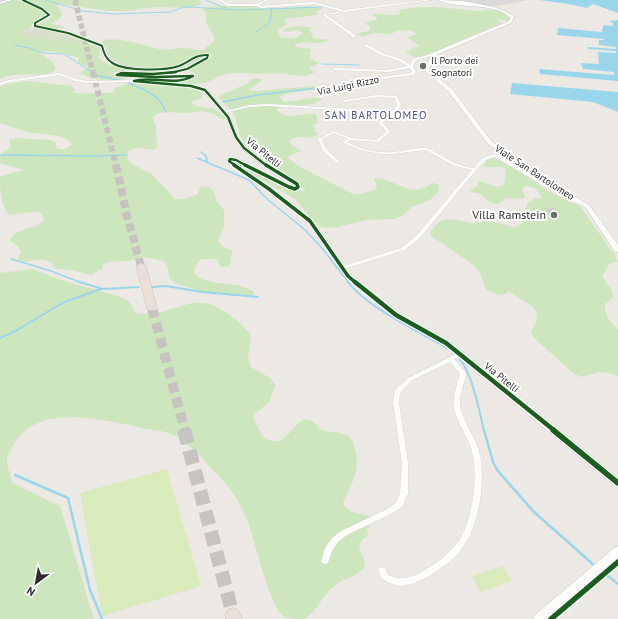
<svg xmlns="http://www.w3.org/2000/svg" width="618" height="619" font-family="'PT Sans',sans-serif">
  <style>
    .industrial { fill: #dcd9db }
    .green { fill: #cee6be }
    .cemetery { fill: #d8e0cc }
    .pitch { fill: #d9eabb }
    .water { fill: #99d6ec }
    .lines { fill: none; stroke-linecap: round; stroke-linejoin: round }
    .stream-far3 { stroke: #99d6ec; stroke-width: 1 }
    .stream-far2 { stroke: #99d6ec; stroke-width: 1.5 }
    .stream-far1 { stroke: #99d6ec; stroke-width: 2 }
    .stream { stroke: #99d6ec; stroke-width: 2.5 }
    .building { fill: #d1cecb; stroke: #d7d4d0 }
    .motorway-tunnel-far4 { stroke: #c6c3c0; stroke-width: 5.5; stroke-dasharray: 5.5 2.5; stroke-linecap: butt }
    .motorway-tunnel-far3 { stroke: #c6c3c0; stroke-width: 6; stroke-dasharray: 6 3.5; stroke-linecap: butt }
    .motorway-tunnel-far2 { stroke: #c6c3c0; stroke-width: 8; stroke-dasharray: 8 4; stroke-linecap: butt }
    .motorway-tunnel-far1 { stroke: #c6c3c0; stroke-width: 10; stroke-dasharray: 10 5.5; stroke-linecap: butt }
    .motorway-tunnel { stroke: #c6c3c0; stroke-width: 14; stroke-dasharray: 14 7; stroke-linecap: butt }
    .minor-casing { stroke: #c5c4c5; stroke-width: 0.5 }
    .tertiary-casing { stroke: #c5c4c5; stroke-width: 1 }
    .secondary-casing { stroke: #c5c4c5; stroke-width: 1 }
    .motorway-casing { stroke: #c6c5c4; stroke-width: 1 }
    .minor { fill: #fcfcfb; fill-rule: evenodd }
    .tertiary { fill: #fcfcfb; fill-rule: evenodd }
    .secondary { fill: #fcfcfb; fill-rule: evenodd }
    .motorway { fill: #eadfd6; fill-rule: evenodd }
    .cycleway-far4-casing { stroke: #fff; stroke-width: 3.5 }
    .cycleway-far3-casing { stroke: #fff; stroke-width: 4 }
    .cycleway-far2-casing { stroke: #fff; stroke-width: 5.5 }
    .cycleway-far1-casing { stroke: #fff; stroke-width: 7 }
    .cycleway-casing { stroke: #fff; stroke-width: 8 }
    .cycleway-far4 { stroke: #1b5e20; stroke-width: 2 }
    .cycleway-far3 { stroke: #1b5e20; stroke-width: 2.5 }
    .cycleway-far2 { stroke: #1b5e20; stroke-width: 3.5 }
    .cycleway-far1 { stroke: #1b5e20; stroke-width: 4.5 }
    .cycleway { stroke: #1b5e20; stroke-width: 5.5 }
    .poi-dot { fill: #706f6e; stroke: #fff; stroke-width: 1.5 }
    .labels { text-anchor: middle; stroke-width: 4; stroke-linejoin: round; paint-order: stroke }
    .far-poi-label { font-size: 10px; fill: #2e2e2e; stroke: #fff; text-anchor: start }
    .far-street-label { font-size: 10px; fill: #2e2e2e; stroke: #fff }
    .far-neighbourhood-label { font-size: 11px; letter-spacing: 1px; fill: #4d5680; stroke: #fff }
    .poi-label { font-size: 12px; fill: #2e2e2e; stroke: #fff; text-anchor: end }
  </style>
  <rect width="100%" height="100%" fill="#ece8e4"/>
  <path class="industrial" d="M445 0H529L495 6 460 3Z"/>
  <path class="green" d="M12 0C25 0 37 7 47 15L32 24 31 28 18 35 71 42 78 39 100 48 99 57C101 59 103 62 106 63 119 71 159 72 173 69 184 66 192 61 202 56L204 57C171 77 156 72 119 72L113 73 112 75 132 77 131 78C114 82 95 82 80 73L88 67 78 63 79 58C68 55 48 48 39 53 45 57 53 60 56 68L52 73C35 77 17 71 0 79V3Z
    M26 0H201L200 5 186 8 154 7 126 11H109L60 4 57 5 62 14 60 18 51 24 66 27 56 29 38 25 52 17V15L45 9Z
    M218 6H251L266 9 310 6 321 8 323 9 316 12 319 14 317 15 286 19 285 21 288 24 278 29 280 37C287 39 296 39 302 34V32L296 30 284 32H283L284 29C292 26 305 25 313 28L309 31 313 35 312 38 330 40C319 46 305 39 294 45L297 47 312 49 309 53 311 55 310 58 320 63 309 68 315 72C304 80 289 73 276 73 272 73 268 74 264 74 250 74 238 71 224 75 217 76 212 82 204 83 186 85 167 84 149 83L184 80 196 77V74L188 70 206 60 213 55C200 48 188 61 176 65 161 69 128 69 115 61 107 57 110 48 101 42 110 34 146 46 159 49 167 51 175 48 184 48 190 48 196 51 203 50L213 42 215 38 206 23 207 14 202 9Z
    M419 7H438L478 11 494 9 504 12 510 19 508 21 496 19 502 23 424 56 413 57 406 52 419 46 407 37 418 34C411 29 402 30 395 31L392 34C387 35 383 33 378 33 369 32 365 40 356 34L368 31 370 28V26L365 23 378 19 372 14C382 13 390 17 400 14L399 10Z
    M254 78 262 79 260 82 248 90 257 91 315 86 321 88 286 94 280 97 283 102C295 103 314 95 322 99 309 110 291 102 277 109V111C288 121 303 112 316 114L318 122 312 126 315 127 314 131 318 134C310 142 297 132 289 141L292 145 301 151 288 156V158L300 167 353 194H359L375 190 377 187 374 178C391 177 404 193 421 189 425 188 428 185 432 183L438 184 439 186 438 192 430 200 411 207 404 215 394 219 366 220 338 227 325 228 318 226 295 199 244 169 246 167C260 173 291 197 306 190L246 144 240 135 234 113 218 97C225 92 236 89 244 85 248 84 250 80 254 78Z
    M28 81 72 86 75 89 73 93C76 94 112 93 115 92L114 89 115 88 130 83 187 88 196 90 202 93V98L192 102V104L199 107 213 108 225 116V119H221L214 114 203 111 187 113 166 112 156 114 153 118 156 128 157 147 155 149C145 151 137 144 128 152V159L132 164 153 175 175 199C183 200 190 198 198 194L200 187 206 186 213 190 217 202 224 210V227L218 240 223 247 233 251 230 259 231 263 228 267H221L216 259H201C176 284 229 283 241 286 245 287 249 289 253 291V295C239 299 179 290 169 278L168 269 164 261 143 257 130 261 107 262 103 265 102 269 91 275 72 270 57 269C55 267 53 263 50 262 40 256 27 264 17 261L21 252 18 246 10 241C15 226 37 231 45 219L41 213C30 210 20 214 9 215 0 205 0 189 0 176L24 170 16 167 0 164V155L11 146 9 140 17 138 51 140 55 142 57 148C63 151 68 148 72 144 67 134 35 134 24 131 16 129 8 126 0 123V87L7 84Z
    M491 158 496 159 515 169 550 192 581 207 615 256 618 262 610 263 602 277 612 290 613 298 605 304C604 315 610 322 618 329V376C600 369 598 373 581 377L573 373 532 336 531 331C548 307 525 304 509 291 502 298 494 294 486 289L479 271 471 263 431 236 430 233C441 213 453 220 471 223 477 224 483 220 489 221 498 222 507 226 516 227 530 220 524 212 528 203L535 198H542L536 188 526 186 522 189 525 196 524 199 506 198 498 204 489 202 481 194 470 192 472 189 478 186 477 182 479 181 497 187 504 185C505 178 506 174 505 168 497 165 489 169 483 166L487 160Z
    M32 269 64 281 121 297 129 301 136 313C157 317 174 306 194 303 214 299 239 320 251 335L248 359 251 367 270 378 276 386 272 393 270 402 255 413 253 418 263 437C269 440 277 444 283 439 297 428 303 406 321 430 329 433 341 431 348 436 352 438 353 443 354 446 362 467 352 484 343 502 349 517 362 511 374 518L371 524 367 529 368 536 362 540 359 547 364 560 365 567C356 578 342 578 332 588 322 596 316 614 303 619 298 619 287 619 283 616 269 605 255 540 247 520 242 507 234 493 225 483 218 474 209 468 203 458 195 451 182 438 172 434 161 430 144 429 133 426 98 419 40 405 16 441 3 460 6 462 13 483L60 506 94 619H0V273Z"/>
  <path class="cemetery" d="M34 28 61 32 78 39 71 42 17 35Z"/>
  <path class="pitch" d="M167 469 201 586 102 616 80 493Z
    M503 566 512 581 480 592 472 576Z"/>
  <path class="water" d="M539 0H618V13L593 4 587 8 569 4Z
    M618 20V81L540 74 539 69 614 75V72L583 69 581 63 599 64 598 52 616 53V51L588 49 587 47 616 49V47L599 45V40H604V39L557 35 558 28 602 32 603 25 611 26 614 24 609 21Z
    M512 83 618 92V112L593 102 510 94Z"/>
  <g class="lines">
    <path class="stream-far3" d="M45 0 83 11 113 14 170 12 181 8 190 7 240 10 322 7
      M205 0 226 8
      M256 32 270 22 272 9
      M14 45 30 48 42 53 64 54 93 73
      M322 64 359 65"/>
    <path class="stream-far2" d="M91 72 95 75 124 81
      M128 83C146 91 157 92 166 112
      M223 102 257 95 318 88
      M201 152 206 156 207 161
      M0 155 95 156 126 155
      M197 158 249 180 267 199 304 229 321 247 349 283
      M11 259 51 271 82 283"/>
    <path class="stream-far1" d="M79 282 103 289 139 287
      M348 282C365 304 401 322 425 336 439 343 458 352 465 367 475 387 479 410 484 431
      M153 287 166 286 202 292 258 297
      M0 338 17 330 64 302 101 289"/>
    <path class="stream" d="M484 430 493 462 497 470 534 512 595 566
      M15 475 68 498 90 590 102 619
      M602 571 618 584"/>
  </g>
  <path class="building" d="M546 208H555L560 217H550Z"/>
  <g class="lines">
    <path class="motorway-tunnel-far4" d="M75 0 93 73"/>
    <path class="motorway-tunnel-far3" d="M93 72 116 166"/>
    <path class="motorway-tunnel-far2" d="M116 165 127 216 141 266"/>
    <path class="motorway-tunnel-far1" d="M152 308 185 431"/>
    <path class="motorway-tunnel" d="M184 430 233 615"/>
    <g class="minor-casing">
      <path id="minor" d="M219 0H222L229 4H257L265 0H268L259 5 261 6 314 2 344 10 425 0H432L344 12 314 4 261 8 257 6H228Z
        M339 11 340 13 326 15 355 35V37H353L323 15Z
        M366 44 383 53 401 59 410 65 413 59 433 53 435 54 415 61 413 67 416 72 413 75 360 82 334 89 312 93V91L334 87 360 80 411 73 412 72 410 68 388 72 334 70V68H335L388 70 408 66 399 61 381 55 365 46V45Z
        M59 73 77 79 88 81 134 80 136 81 134 82 88 83 75 81 59 75 10 82 0 85V83L9 80Z
        M377 95 397 96 401 105 397 111 382 123 386 126 390 132 378 142 351 140 347 142C364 151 382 154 401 151 409 150 418 147 426 148 431 149 435 152 440 155 451 161 461 167 474 168 481 159 487 154 498 155L564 194 583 203V204H579L560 196 496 157C490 157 485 160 481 164L420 238 405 250 344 269H340L339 268 340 267 401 248 416 236 472 170 455 166 425 150 393 154H381L360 150 343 143V141L348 139 334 133 322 139 326 149 340 162 338 163H337L323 151 318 139 334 131 352 138 377 140 386 132 384 128 378 123 395 109 397 105 395 98 377 97 344 102 342 101 344 100Z
        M268 104 353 109 355 110 353 111 268 106 249 107 224 113 222 112 249 105Z
        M460 352 463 354 462 355 454 359 466 373C465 383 460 393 460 403 461 419 473 433 478 448 487 475 480 524 463 547 456 557 445 565 436 572 426 578 412 586 399 586 393 585 387 582 382 579L378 570 379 568 382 567 385 568 388 575C392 576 395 578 399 578 411 579 424 571 433 565 442 559 451 551 458 542 473 521 479 474 471 448 467 433 454 420 454 403 453 393 458 383 460 373L450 362 412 380 400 393 399 403 408 463V493L402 507 393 513 347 535 338 542 332 551 328 563 325 564 322 563 321 561 325 548 332 538 341 531 387 509 396 503 400 493 402 463 393 403 395 390 408 378Z"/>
    </g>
    <g class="tertiary-casing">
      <path id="tertiary" d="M7 0H12L0 4V2Z
        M21 0C32 0 44 8 51 15L37 23V25L69 32 101 44C108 48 105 58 116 63 128 69 165 70 178 65 189 61 196 52 209 54L208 59C189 69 178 75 155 76L194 75V77C185 83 173 82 162 82L191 85 207 89 230 117 238 137 246 147 276 170 299 183 301 187 295 191 287 188 232 161 271 188 312 220 350 275 398 313 449 341 618 478V487L615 486 443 345 394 317 346 277 308 222 267 190 227 162 226 161 228 158 238 159 291 186H295V185L272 172 242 149 234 137 226 117 203 91 191 87 134 82 132 81 137 79 175 80 188 77 156 78 117 76 115 75C124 69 157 74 171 72 184 70 194 63 205 57L206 56C196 57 189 64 180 67 165 72 125 72 112 64 105 60 102 54 100 47L99 46 67 34 34 27V22L47 15 41 10Z"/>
    </g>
    <g class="secondary-casing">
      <path id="secondary" d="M438 0C458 0 500 4 514 17L511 23 436 55 429 69 452 89 492 142 590 206 618 245V252H615L586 208 488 144 448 91 426 72 425 69 432 53 509 21 511 18C492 1 459 10 438 0Z
        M618 546V558L548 619H533L535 615 614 548Z"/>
    </g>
    <g class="motorway-casing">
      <path id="motorway" d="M141 263 146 266 157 308 156 310H148L147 308 136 266Z
        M233 608 238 610 242 619H226L225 615 228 610Z"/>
    </g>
    <use href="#minor" class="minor"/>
    <use href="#tertiary" class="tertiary"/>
    <use href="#secondary" class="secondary"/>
    <use href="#motorway" class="motorway"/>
    <g class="cycleway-far4-casing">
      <path id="cycleway-far4" d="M23 0 42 9 49 15 35 23V26L68 33 100 45 102 46C104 53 106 60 114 64 127 71 165 71 179 66 189 62 196 54 208 55L207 58 187 69 170 73
        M121 73H129"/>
    </g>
    <g class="cycleway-far3-casing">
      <path id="cycleway-far3" d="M176 72 153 74 122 73 117 75 156 77 193 76C174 87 152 75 134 81L191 86 205 90 228 117 236 137 244 148 267 166
        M236 166 229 161 230 159 236 160 247 166"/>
    </g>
    <g class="cycleway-far2-casing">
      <path id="cycleway-far2" d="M234 165 269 189 310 221 348 276 356 283
        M245 165 289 187 295 189 298 187 297 184 266 165"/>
    </g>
    <g class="cycleway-far1-casing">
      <path id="cycleway-far1" d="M355 282 396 315 446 343 555 431"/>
    </g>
    <g class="cycleway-casing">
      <path id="cycleway" d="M553 430 618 483
        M551 619 618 562"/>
    </g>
    <use href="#cycleway-far4" class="cycleway-far4"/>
    <use href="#cycleway-far3" class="cycleway-far3"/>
    <use href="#cycleway-far2" class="cycleway-far2"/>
    <use href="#cycleway-far1" class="cycleway-far1"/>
    <use href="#cycleway" class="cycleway"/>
  </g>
  <g class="poi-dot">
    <circle cx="423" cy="66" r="4"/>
    <circle cx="554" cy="215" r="4"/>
  </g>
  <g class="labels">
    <g class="far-poi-label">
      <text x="431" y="64">Il Porto dei<tspan x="431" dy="12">Sognatori</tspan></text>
    </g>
    <g class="far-street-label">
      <text transform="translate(348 85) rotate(-12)" y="4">Via Luigi Rizzo</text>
      <text transform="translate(264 152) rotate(39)" y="4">Via Pitelli</text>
      <text transform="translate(535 172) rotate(33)" y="4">Viale San Bartolomeo</text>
      <text transform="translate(502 377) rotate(39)" y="4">Via Pitelli</text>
    </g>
    <g class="far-neighbourhood-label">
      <text x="376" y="119">SAN BARTOLOMEO</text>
    </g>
    <g class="poi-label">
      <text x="546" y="219">Villa Ramstein</text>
    </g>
  </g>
  <g transform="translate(36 583) rotate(212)" stroke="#ffffff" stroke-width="3" paint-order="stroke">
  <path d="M0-3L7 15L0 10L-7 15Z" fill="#2e2e2e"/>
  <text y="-6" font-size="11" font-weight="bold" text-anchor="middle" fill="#2e2e2e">N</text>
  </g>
</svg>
